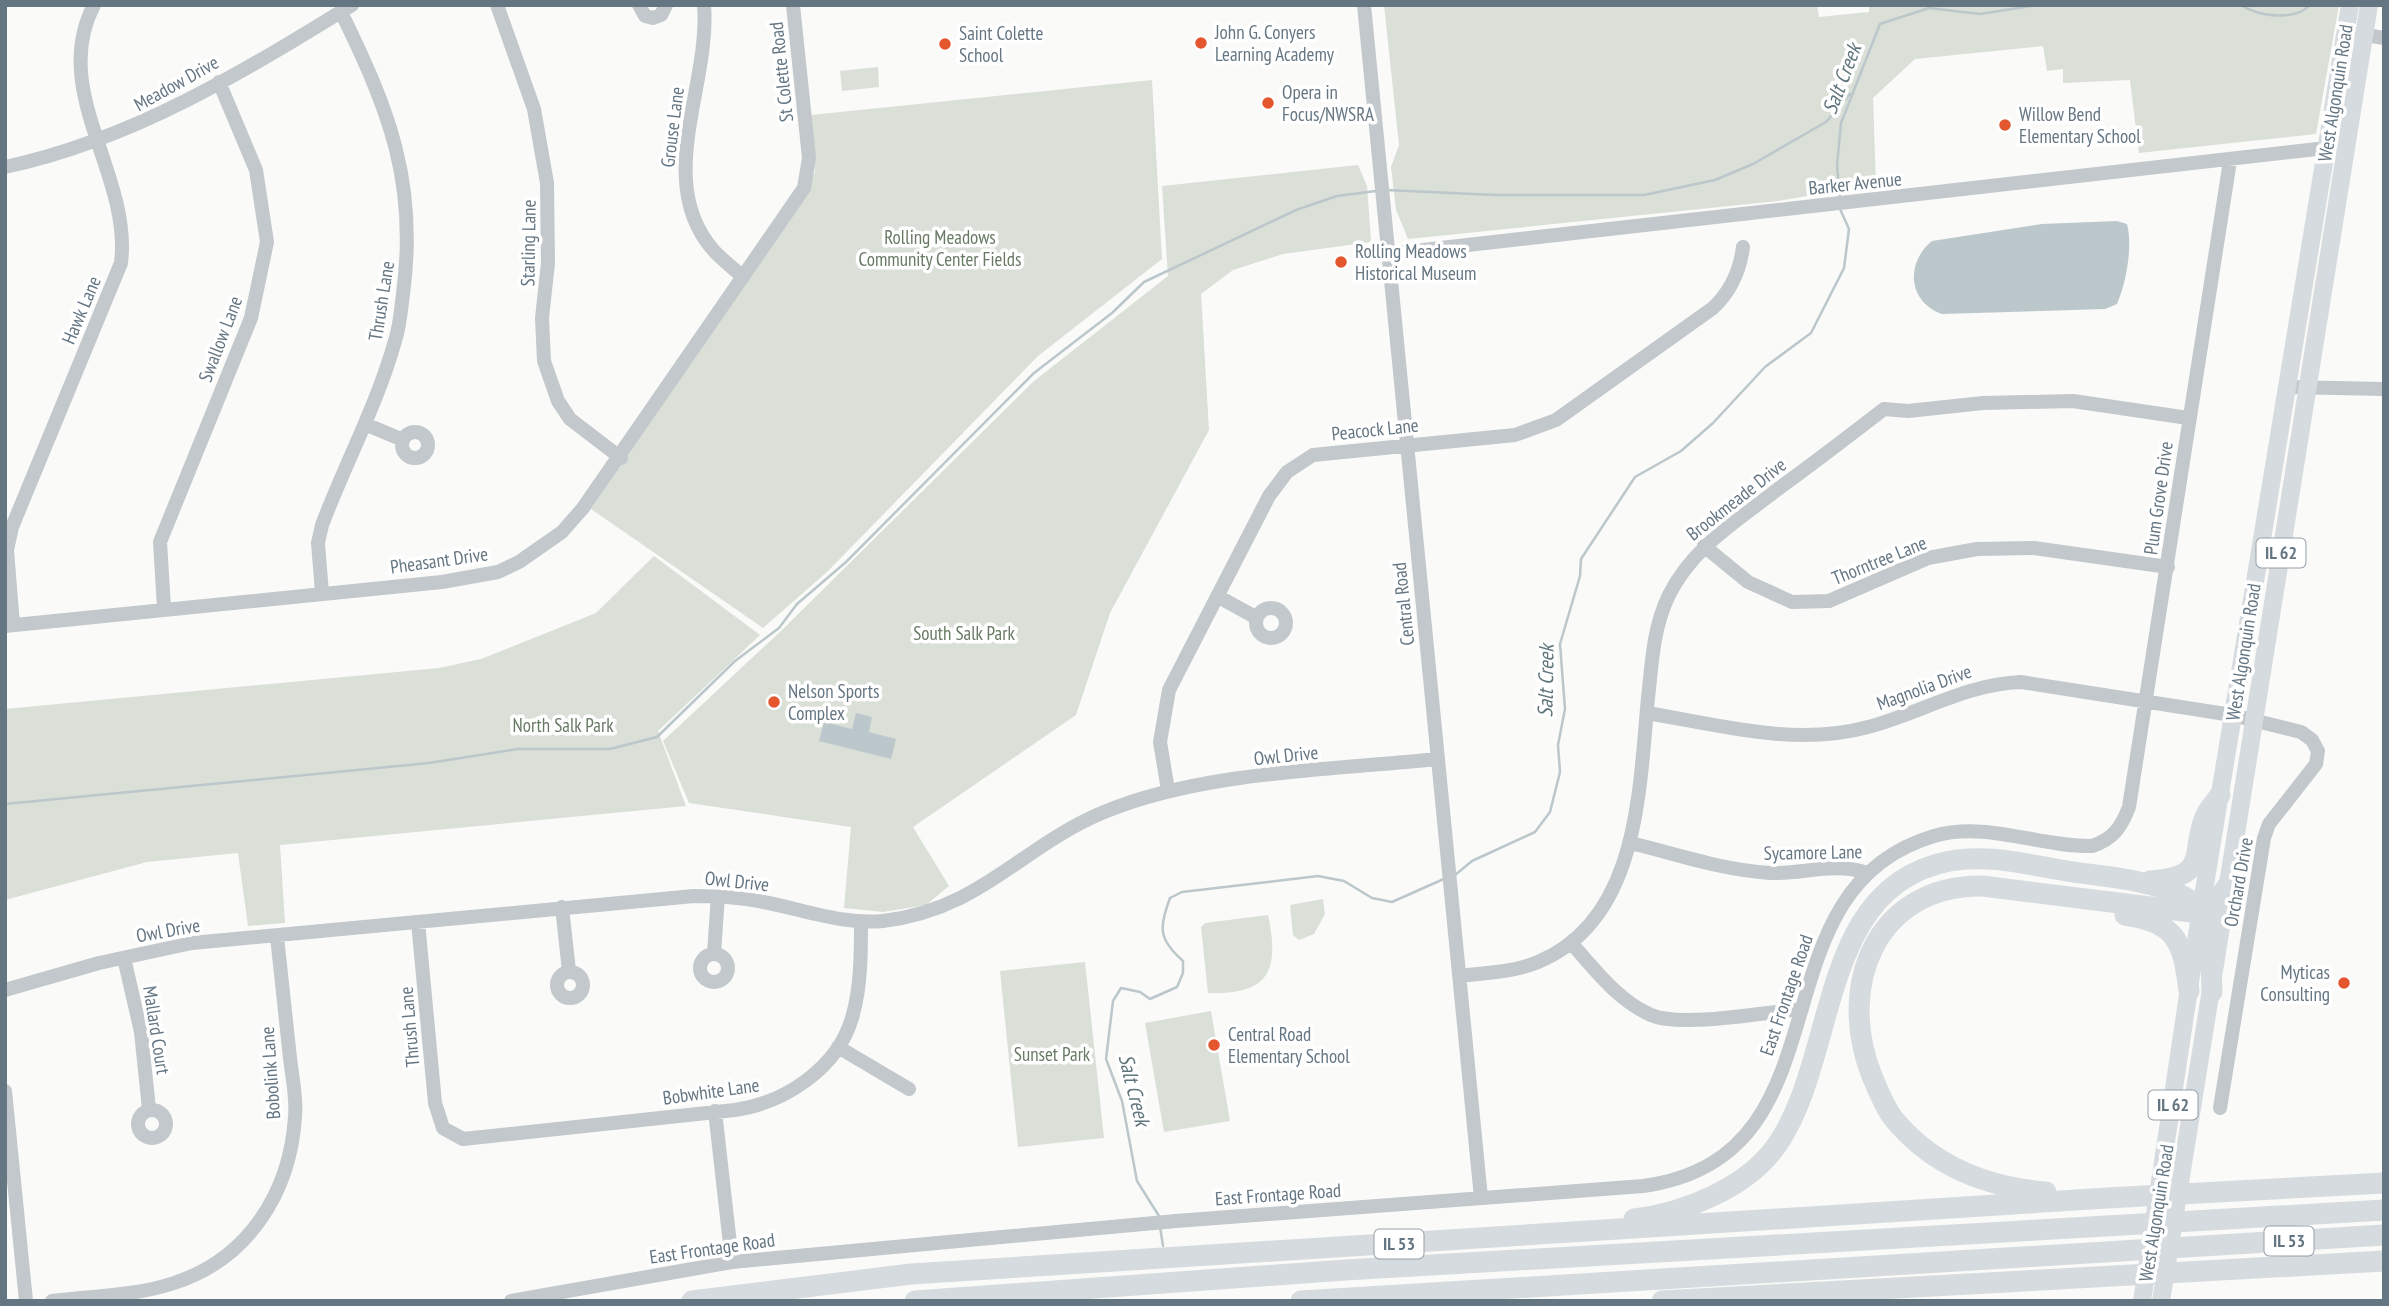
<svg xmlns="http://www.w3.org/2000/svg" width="2389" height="1306" font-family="'PT Sans Narrow',sans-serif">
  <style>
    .green { fill: #dadfd7 }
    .water { fill: #bbc7cb }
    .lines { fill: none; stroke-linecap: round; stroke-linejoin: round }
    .stream { stroke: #bbc7cb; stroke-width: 2.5 }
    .minor { stroke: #c3c8cc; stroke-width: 14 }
    .major { stroke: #d6dbdf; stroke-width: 18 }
    .highway { stroke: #d6dbdf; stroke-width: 21 }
    .poi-dot { fill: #e4572e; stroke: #fff; stroke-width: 2.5 }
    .labels { text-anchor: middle; stroke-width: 7; stroke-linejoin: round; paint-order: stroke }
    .shield { fill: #fff; stroke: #939fa8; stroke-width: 2 }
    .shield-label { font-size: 18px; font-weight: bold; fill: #657683 }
    .poi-label { font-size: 19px; fill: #657683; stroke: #fff; text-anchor: start }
    .street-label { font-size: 19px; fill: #657683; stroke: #fff }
    .park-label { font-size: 19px; fill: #687a64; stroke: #fff }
    .water-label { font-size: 21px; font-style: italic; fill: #60757c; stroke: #fff }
  </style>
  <rect width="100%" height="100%" fill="#fafaf8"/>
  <path class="green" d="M1384 5H1817L1819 17 1869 12V5H2339L2316 134 2139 153 2130 80 2063 83V69L2047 71 2043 46 1915 59 1873 98 1876 184 1778 201 1408 239 1396 210 1391 167 1399 145Z
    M878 67 879 87 842 91 840 71Z
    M1152 80 1162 259 1038 356 828 571 763 628 591 509 786 224 815 172 811 115Z
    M1358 165 1367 186 1371 242 1283 254 1233 270 1201 294 1209 430 1110 613 1076 715 913 827 949 886 926 905 883 912 844 908 851 827 689 803 663 741 781 631 1034 381 1168 276 1162 186Z
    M654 556 760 635 658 731 686 806 280 845 285 923 248 926 238 853 147 862 5 900V709L439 668 481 659 596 613Z
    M1323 899 1325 914 1314 934 1299 940 1293 935 1290 905Z
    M1268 915C1280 971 1269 995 1208 993L1201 927 1205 923Z
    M1085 962 1104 1138 1018 1147 1000 971Z
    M1211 1011 1230 1121 1164 1132 1145 1023Z"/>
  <path class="water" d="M2117 221 2127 224C2133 247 2126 283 2117 304L2105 309 1942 314C1908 302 1905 263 1932 241L2042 224Z
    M856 713 872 717 869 732 896 739 891 759 819 741 824 722 852 729Z"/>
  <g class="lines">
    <path class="stream" d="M2241 5C2259 17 2295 21 2310 5
      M1386 190 1495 195H1644L1715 180 1753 164 1826 122 1850 94
      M1840 199 1837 165 1841 123 1880 24 1929 8 1980 14 2037 5
      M5 804 429 763 518 749H610L657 737 735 661 779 628 797 604 846 562 1034 373 1112 313 1144 282 1296 210 1337 196 1376 191
      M1455 875 1472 861 1535 832 1550 812 1560 772 1558 745 1565 709 1560 644 1580 576 1581 559 1635 477 1681 451 1713 423 1765 367 1811 333 1844 268 1849 229 1840 209
      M1159 1216 1137 1181 1122 1101 1106 1059 1113 1001 1121 988 1140 992 1150 999 1177 987 1183 973V961C1158 939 1159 927 1170 898L1182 892 1318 876 1344 881 1372 898 1392 902 1446 878
      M1160 1226 1163 1246"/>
    <path class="minor" d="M497 5 534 109 547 183 548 263 542 318 544 361 558 401 570 419 621 458
      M639 5 645 16 653 18 661 15 666 5
      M704 5C711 85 652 183 715 252 724 261 734 269 743 277
      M1364 5 1481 1198
      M2354 33 2384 38
      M5 167C132 140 243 72 352 5
      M1388 254 2326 148
      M2286 387 2384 389
      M365 424 403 440
      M402 445a13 13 0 1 1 26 0a13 13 0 1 1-26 0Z
      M1704 546 1748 582 1792 602 1829 601 1928 558 1977 549 2034 548 2168 567
      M322 593 318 543 322 525C345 464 377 405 395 341 400 326 401 309 403 294 418 183 389 110 341 12
      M1217 596 1257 618
      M164 608 160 542 251 318 267 242 256 170 219 82
      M1256 623a15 15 0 1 1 30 0a15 15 0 1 1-30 0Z
      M13 625 7 550 12 527 121 263C132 174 49 91 94 5
      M5 626 442 582 498 572 519 562 562 532 583 508 804 188 809 158 793 5
      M1647 713C1720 725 1795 747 1868 727 1921 713 1966 684 2021 682L2232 715 2301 732 2312 740 2318 751 2316 764 2269 824 2264 838 2220 1108
      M1168 790 1160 742 1169 690 1269 496 1287 472 1313 455 1515 435 1556 420 1713 308C1730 292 1740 270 1743 247
      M1631 843C1676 854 1722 870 1770 873 1803 874 1835 862 1867 873
      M562 907 569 971
      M418 922 435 1103 443 1128 463 1139 735 1110C784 1103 837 1069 852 1018 861 988 861 953 861 922
      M1571 943C1595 969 1617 1000 1651 1015 1682 1028 1766 1012 1802 1009
      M714 953 718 896
      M700 968a14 14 0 1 1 28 0a14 14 0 1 1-28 0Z
      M124 958 141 1032 149 1109
      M557 985a13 13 0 1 1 26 0a13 13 0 1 1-26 0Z
      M1460 976C1485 973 1514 972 1538 962 1639 920 1639 792 1648 698 1652 662 1653 628 1669 595 1693 547 1737 521 1778 489 1814 463 1849 436 1884 409L1908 411 1983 403 2073 401 2188 418
      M5 990 99 963 192 943 694 896C718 896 740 897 763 902 802 909 843 925 883 921 982 909 1020 847 1104 812 1203 771 1331 770 1438 759
      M838 1047 909 1089
      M5 1091 26 1301
      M138 1124a14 14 0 1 1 28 0a14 14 0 1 1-28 0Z
      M715 1111 732 1262
      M52 1301C92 1296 136 1296 174 1283 248 1259 290 1193 295 1117 297 1098 292 1077 290 1058 286 1018 281 977 277 936
      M511 1301 732 1262 1176 1221 1643 1186C1856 1157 1747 891 1934 836 1986 821 2040 847 2092 846 2113 839 2121 828 2129 807L2230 161"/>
    <path class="major" d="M2142 1301 2201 909 2350 5
      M2161 1301 2369 5"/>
    <path class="highway" d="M2150 881C2214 877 2188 849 2207 813 2210 807 2216 801 2220 795
      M2125 915C2178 923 2183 943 2189 991
      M2046 1192C1986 1187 1932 1166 1893 1118 1884 1106 1878 1090 1872 1076 1836 986 1876 885 1982 886L2191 912 2216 902 2229 884
      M1634 1219C1684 1213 1747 1188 1777 1145 1839 1055 1817 886 1950 861 1986 854 2025 864 2061 870 2087 875 2114 876 2139 882 2219 899 2209 921 2212 992
      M692 1301 911 1274 2107 1198 2384 1183
      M915 1301 1345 1270 2384 1210
      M1301 1301 2384 1235
      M1662 1301 2384 1261"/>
  </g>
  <g class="poi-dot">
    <circle cx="1201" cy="43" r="7"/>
    <circle cx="945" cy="44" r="7"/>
    <circle cx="1268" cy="103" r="7"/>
    <circle cx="2005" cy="125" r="7"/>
    <circle cx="1341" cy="262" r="7"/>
    <circle cx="774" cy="702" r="7"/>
    <circle cx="2344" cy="983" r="7"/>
    <circle cx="1214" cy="1045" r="7"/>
  </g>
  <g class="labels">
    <g class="shield">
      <rect x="2256.5" y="538.5" width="49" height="29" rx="5"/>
      <rect x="2148.5" y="1090.5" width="49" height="29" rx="5"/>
      <rect x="2264.5" y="1226.5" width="49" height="29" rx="5"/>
      <rect x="1374.5" y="1229.5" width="49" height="29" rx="5"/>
    </g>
    <g class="shield-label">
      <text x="2281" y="559">IL 62</text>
      <text x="2173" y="1111">IL 62</text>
      <text x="2289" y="1247">IL 53</text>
      <text x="1399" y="1250">IL 53</text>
    </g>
    <g class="poi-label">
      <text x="1215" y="39">John G. Conyers<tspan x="1215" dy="22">Learning Academy</tspan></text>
      <text x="959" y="40">Saint Colette<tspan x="959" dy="22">School</tspan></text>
      <text x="1282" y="99">Opera in<tspan x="1282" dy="22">Focus/NWSRA</tspan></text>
      <text x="2019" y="121">Willow Bend<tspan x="2019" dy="22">Elementary School</tspan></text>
      <text x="1355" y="258">Rolling Meadows<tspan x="1355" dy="22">Historical Museum</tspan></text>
      <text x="788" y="698">Nelson Sports<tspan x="788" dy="22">Complex</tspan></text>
      <text x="2330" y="979" text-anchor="end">Myticas<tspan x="2330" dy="22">Consulting</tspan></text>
      <text x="1228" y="1041">Central Road<tspan x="1228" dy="22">Elementary School</tspan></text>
    </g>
    <g class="street-label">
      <text transform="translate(781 72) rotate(-96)" y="7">St Colette Road</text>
      <text transform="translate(176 83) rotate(-29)" y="7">Meadow Drive</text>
      <text transform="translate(2335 93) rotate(-81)" y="7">West Algonquin Road</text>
      <text transform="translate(672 127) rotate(-83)" y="7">Grouse Lane</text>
      <text transform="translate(1855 183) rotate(-6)" y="7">Barker Avenue</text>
      <text transform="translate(528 243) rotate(-89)" y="7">Starling Lane</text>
      <text transform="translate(381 301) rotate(-81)" y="7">Thrush Lane</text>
      <text transform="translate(81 310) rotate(-67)" y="7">Hawk Lane</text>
      <text transform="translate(220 339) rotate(-69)" y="7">Swallow Lane</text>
      <text transform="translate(1375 429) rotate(-6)" y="7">Peacock Lane</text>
      <text transform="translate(2158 498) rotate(-82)" y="7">Plum Grove Drive</text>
      <text transform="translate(1736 499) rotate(-38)" y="7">Brookmeade Drive</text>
      <text transform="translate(439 560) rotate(-8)" y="7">Pheasant Drive</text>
      <text transform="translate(1879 560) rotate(-22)" y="7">Thorntree Lane</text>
      <text transform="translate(1403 604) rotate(-96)" y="7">Central Road</text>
      <text transform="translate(2243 652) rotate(-81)" y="7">West Algonquin Road</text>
      <text transform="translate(1924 687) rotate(-20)" y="7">Magnolia Drive</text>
      <text transform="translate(1286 755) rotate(-6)" y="7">Owl Drive</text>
      <text transform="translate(1813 852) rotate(-1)" y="7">Sycamore Lane</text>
      <text transform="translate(737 881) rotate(6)" y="7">Owl Drive</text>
      <text transform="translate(2238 882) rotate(-80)" y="7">Orchard Drive</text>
      <text transform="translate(168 930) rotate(-10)" y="7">Owl Drive</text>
      <text transform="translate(1786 995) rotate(-71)" y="7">East Frontage Road</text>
      <text transform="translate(409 1027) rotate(-95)" y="7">Thrush Lane</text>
      <text transform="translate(157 1030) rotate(81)" y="7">Mallard Court</text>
      <text transform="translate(270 1073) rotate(-94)" y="7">Bobolink Lane</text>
      <text transform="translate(711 1091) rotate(-8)" y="7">Bobwhite Lane</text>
      <text transform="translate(1278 1194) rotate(-4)" y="7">East Frontage Road</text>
      <text transform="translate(2156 1213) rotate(-81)" y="7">West Algonquin Road</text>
      <text transform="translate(712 1248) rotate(-8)" y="7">East Frontage Road</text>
    </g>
    <g class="park-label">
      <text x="940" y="244">Rolling Meadows<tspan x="940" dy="22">Community Center Fields</tspan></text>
      <text x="964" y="640">South Salk Park</text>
      <text x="563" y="732">North Salk Park</text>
      <text x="1052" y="1061">Sunset Park</text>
    </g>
    <g class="water-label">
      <text transform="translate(1842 79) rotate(-69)" y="7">Salt Creek</text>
      <text transform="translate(1546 681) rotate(-89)" y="7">Salt Creek</text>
      <text transform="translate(1134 1090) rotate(76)" y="7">Salt Creek</text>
    </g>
  </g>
  <rect width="2389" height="1306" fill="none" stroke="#657683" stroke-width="14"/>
</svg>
